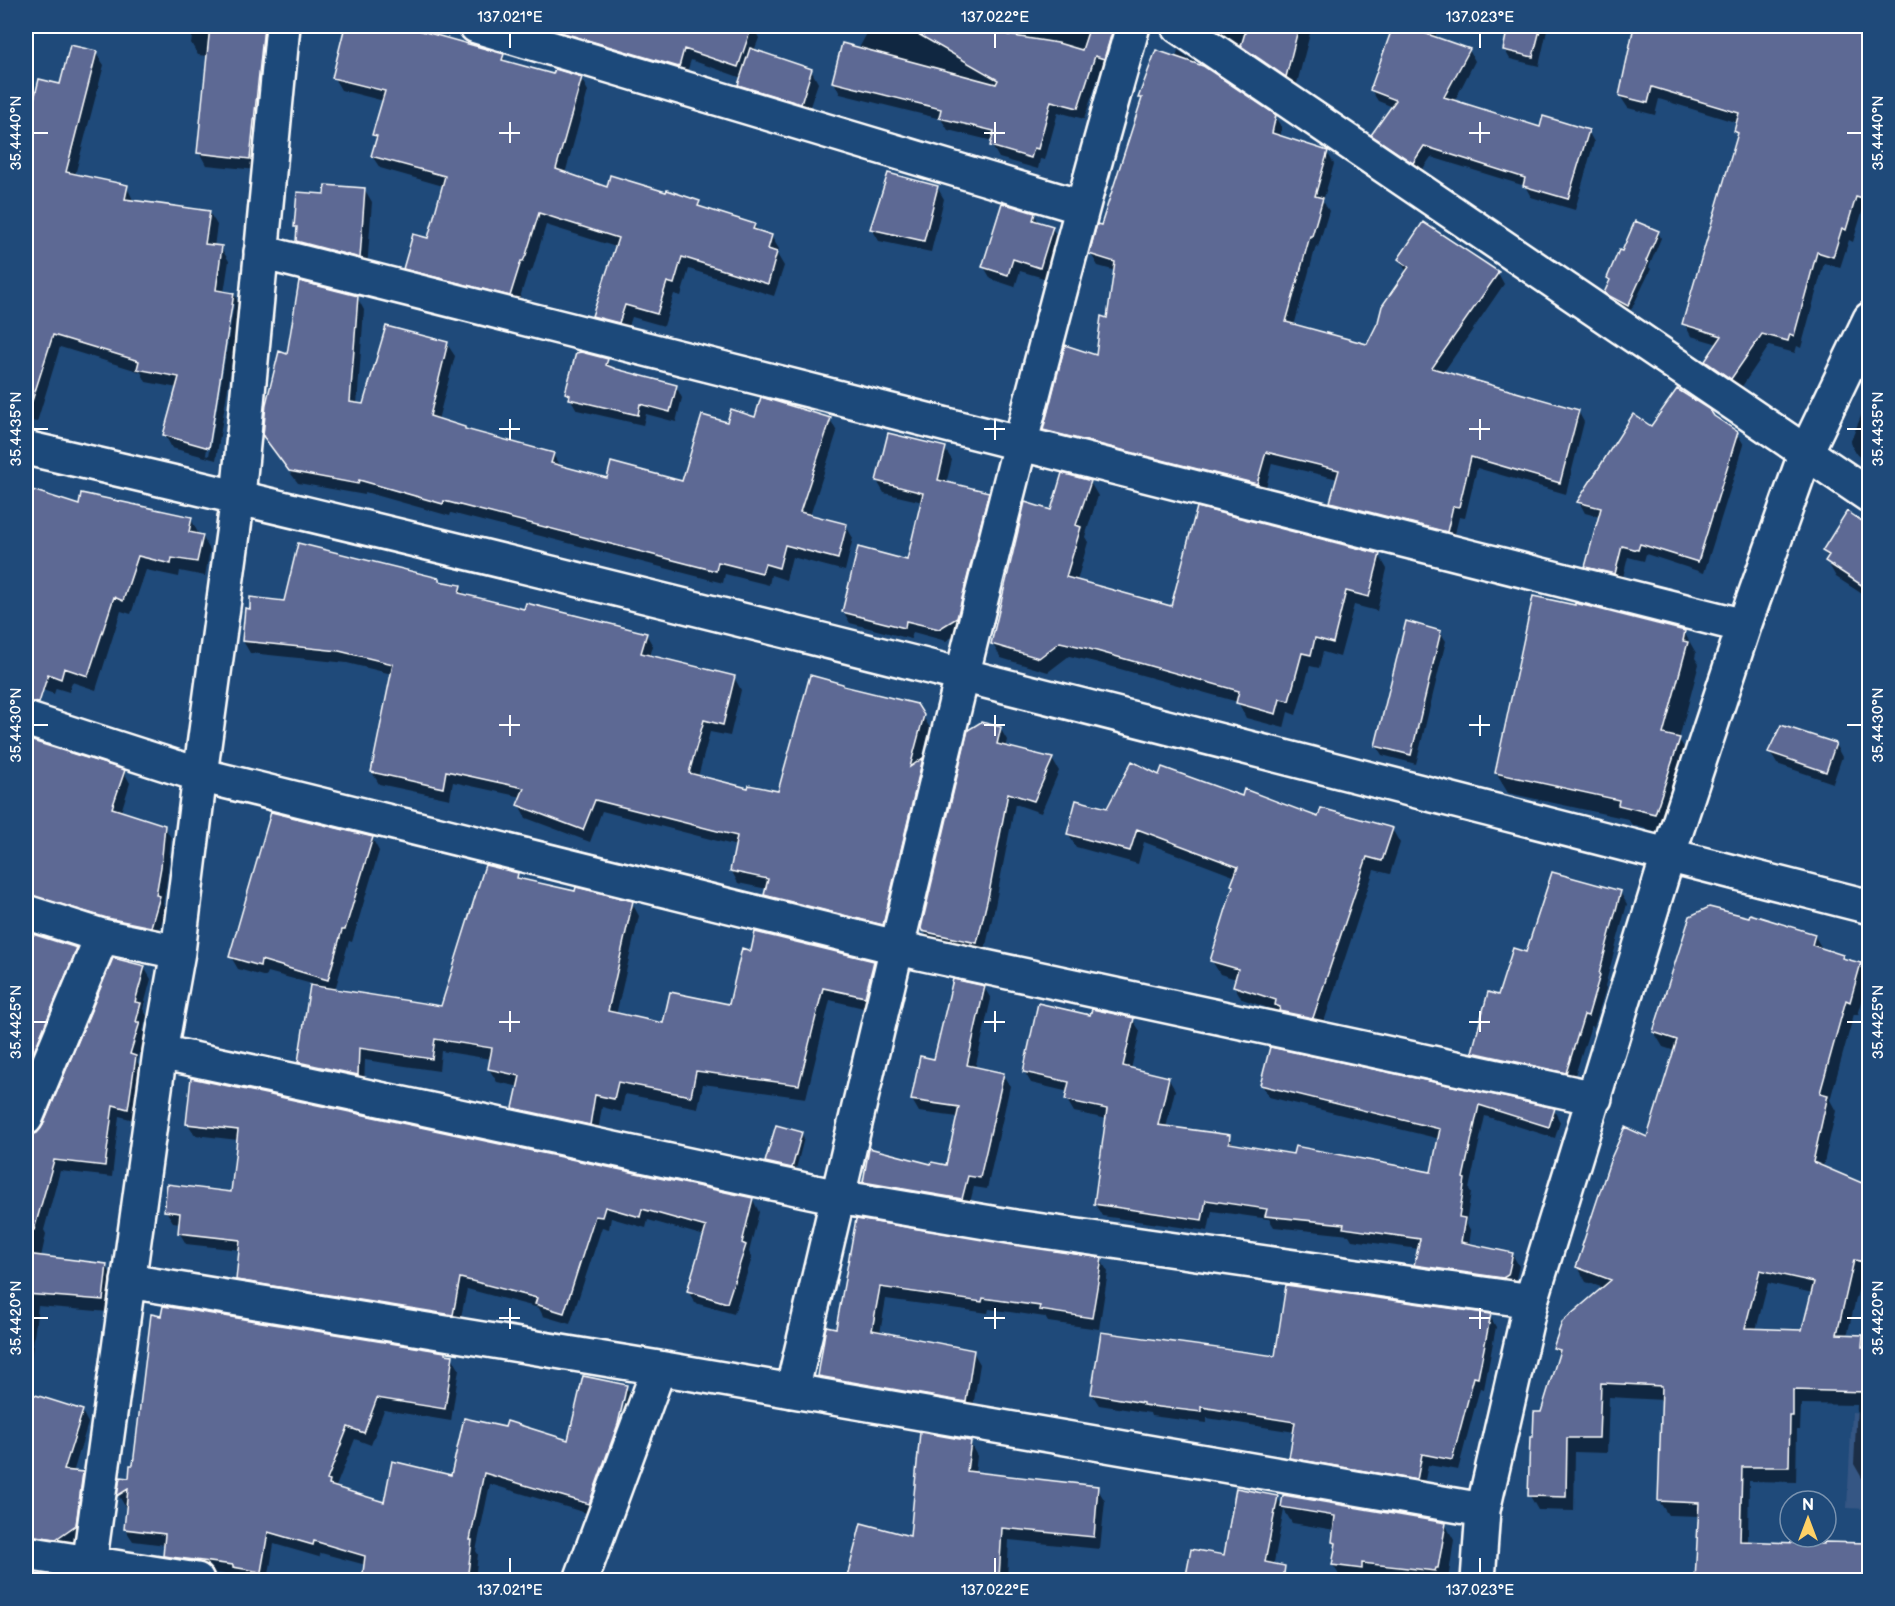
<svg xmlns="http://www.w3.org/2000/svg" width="1895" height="1606" font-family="'Balsamiq Sans',sans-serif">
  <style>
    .built { fill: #365684 }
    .shadow { fill: #0007; fill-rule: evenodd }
    .building { fill: #5d6994; stroke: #fff; stroke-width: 1.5; fill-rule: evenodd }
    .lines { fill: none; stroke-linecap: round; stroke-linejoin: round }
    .minor-casing { stroke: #fff; stroke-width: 38 }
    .minor { stroke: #1f4a7a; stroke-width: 33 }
    .ticks { fill: none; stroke: #fff; stroke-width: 2 }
    .neatline { fill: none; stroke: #fff; stroke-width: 2 }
    .ticks-label { font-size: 15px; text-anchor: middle; fill: #fff }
  </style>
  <rect width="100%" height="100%" fill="#1f4a7a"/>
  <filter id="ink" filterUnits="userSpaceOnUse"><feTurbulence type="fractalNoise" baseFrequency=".0167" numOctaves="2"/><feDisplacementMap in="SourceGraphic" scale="12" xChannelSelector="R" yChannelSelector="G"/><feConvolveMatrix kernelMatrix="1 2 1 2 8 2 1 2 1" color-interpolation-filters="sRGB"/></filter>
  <g filter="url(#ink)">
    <path class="built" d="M1852 1412 1869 1413V1509L1847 1508Z"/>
    <path class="shadow" d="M194 26H273L257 170 206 165 199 152 208 56 198 55 191 43Z
      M347 26H396L503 55 506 62 554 76 581 78 588 91 565 174 608 189 699 202 702 209 754 225 759 232 771 236 779 249 777 254 784 266 774 296 689 269 681 296 674 294 664 326 632 317 626 335 601 329 594 316 616 247 546 225 533 268 530 273 528 272 517 307 412 281 405 268 429 240 443 186 380 168 372 156 377 141 374 135 384 101 341 90 334 78Z
      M610 26H752L759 38 754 51 811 70 818 83 807 115 746 97 739 85 742 78 691 60 685 78 611 56 604 44Z
      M871 26H1127L1111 70 1102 67 1084 119 1058 112 1045 160 1040 159 1038 169 999 158 992 146 993 141 948 130 941 119 840 94 834 82 859 48Z
      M1199 26H1312L1295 91Z
      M1394 26H1438L1435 39 1469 50 1475 61 1454 102 1541 129 1588 131 1594 142 1575 210 1531 197 1525 186 1431 157 1420 173 1380 146 1373 135 1393 107 1378 101 1371 90Z
      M1509 26H1548L1539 66 1510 59 1504 49Z
      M1636 26H1870L1869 211 1863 209 1853 242 1849 240 1840 268 1824 263 1801 348 1797 346 1795 353 1769 346 1739 391 1714 374 1707 361 1718 344 1691 336 1684 323 1739 137 1736 131 1738 123 1659 99 1655 115 1628 108 1620 96Z
      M1178 50 1275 117 1282 128 1280 137 1327 152 1334 164 1323 201 1329 211 1318 247 1316 246 1294 326 1367 346 1406 271 1400 260 1498 273 1504 284 1443 373 1578 411 1584 422 1566 494 1477 468 1465 518 1459 517 1453 542 1338 513 1332 502 1338 479 1272 463 1264 495 1052 441 1045 430 1097 357 1108 319 1116 271 1098 266 1091 254 1102 227 1142 102 1140 98 1157 52 1176 58Z
      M96 53 104 65 75 175 127 187 134 202 209 212 217 225 214 247 221 248 229 261 224 293 234 294 241 307 216 460 172 448 165 435 178 388 146 382 141 372 60 347 37 422 26 420V108L33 110ZM231 304H234L209 456 206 455Z
      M937 187 944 199 931 252 879 241 872 229Z
      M365 190 372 202 367 269 304 253 297 241 298 230 296 227 326 195Z
      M1034 214 1040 224 1052 228 1059 240 1047 279 1020 271 1015 287 991 279 984 267Z
      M1658 232 1661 238 1649 267 1651 269 1631 310 1609 298 1606 293 1611 282 1608 278 1623 253Z
      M357 297 364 310 357 405 364 406 447 344 455 356 438 420 466 431 553 454 560 467 609 479 683 483 728 424 756 418 830 419 837 432 810 516 846 526 853 538 845 571 792 557 786 580 771 575 769 585 725 574 723 583 451 513 450 516 365 492V495L298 483 272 449 264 436 289 355Z
      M607 360 611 368 676 386 682 398 676 422 646 414 643 425 577 410 567 393Z
      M1866 404 1870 406V464L1857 455 1850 443Z
      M1713 417 1737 433 1744 445 1704 573 1646 554 1644 561 1628 557 1621 585 1593 578 1587 566 1600 517 1585 513 1579 502 1651 428Z
      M945 449 952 460 946 484 988 493 995 505 963 630 946 641 913 632 911 639 850 623 843 611 909 562 923 502 884 493 877 481Z
      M1090 482 1098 496 1085 537 1088 542 1077 581 1172 608 1379 555 1387 569 1377 611 1354 605 1340 657 1323 652 1319 668 1310 666 1296 715 1288 712 1284 728 1246 718 1238 702 1095 662 1069 656 1048 672 1001 658 992 643 1052 512Z
      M26 490 80 507 191 519 199 535 202 536 210 550 205 576 180 571 179 577 146 570 131 614 121 611 96 690 72 682 69 692 56 688 54 694 26 684Z
      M1847 513 1870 528V599L1836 577 1827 561 1828 559 1824 551Z
      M438 579 440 583 460 587 465 596 526 611 646 634 653 646 650 656 734 677 741 690 730 736 710 732 698 777 749 790 780 793 844 687 916 705 930 728 922 759 929 772 890 936 773 907 766 895 767 889 738 883 731 870 737 846 602 811 590 842 526 818 519 805 522 797 453 782 450 799 379 784 372 772 392 674 347 663 250 653 243 641 251 610 285 602Z
      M1440 632 1446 641 1416 764 1382 755 1376 745Z
      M1684 632 1696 653 1695 658 1699 664 1679 739 1691 760 1666 834 1632 825 1628 819 1508 793 1496 773Z
      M1000 728 1007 740 1005 748 1052 759 1059 771 1041 813 1015 804 995 906 984 954 931 943 922 928Z
      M26 740 124 772 130 783 121 812 164 826 171 838 167 880 163 904 166 909 157 938 26 907Z
      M1835 744 1842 757 1833 783 1777 764 1770 752Z
      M1160 777 1319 819 1392 829 1400 843 1390 874 1374 870 1321 1031 1288 1024 1280 1012 1242 999 1234 986 1236 979 1220 974 1212 961 1236 877 1144 842 1138 864 1076 847 1068 834Z
      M1870 834V868L1863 857Z
      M372 838 379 851 352 942 349 941 335 990 442 1008 517 874 521 881 632 903 639 916 616 1015 664 1025 730 1005 752 952 873 962 881 975 872 1010 830 1000 806 1098 703 1084 698 1108 625 1094 621 1112 602 1107 597 1137 522 1121 515 1108 520 1087 497 1082 489 1069 491 1059 441 1051 439 1071 365 1060 364 1087 307 1075 300 1062 312 984 268 972 266 977 238 969 231 957Z
      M1620 892 1627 904 1605 986 1606 988 1594 1027 1591 1026 1572 1084 1480 1064 1473 1052 1499 997Z
      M26 933 76 949 83 961 26 1094Z
      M1814 935 1823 950 1860 964 1869 979 1858 1015 1854 1014 1830 1100 1836 1111 1823 1167 1870 1186V1276L1862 1274 1847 1336H1862L1870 1349V1580H1697L1700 1516 1668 1515 1659 1501 1663 1400 1609 1397 1607 1453 1575 1452 1574 1511 1538 1510 1530 1496 1535 1439 1560 1356 1555 1348 1604 1288 1586 1282 1578 1267 1648 1139 1675 1051 1663 1047 1654 1032ZM1768 1283 1813 1293 1803 1332 1756 1330ZM1801 1404 1857 1405 1854 1464 1862 1478H1866L1863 1545 1826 1546 1748 1542 1749 1481 1796 1482 1797 1430H1800Z
      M144 967 151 979 143 1009 147 1016 143 1031 146 1035 137 1062 142 1069 134 1120 119 1116 112 1177 60 1171 44 1230 46 1234 41 1257 106 1266 113 1277 109 1312 38 1306 30 1368 32 1373 30 1395 82 1411 88 1423 73 1473 82 1474 89 1486 82 1537 63 1550 26 1543V1151L31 1137 39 1134Z
      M984 987 991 999 975 1069 1003 1075 1010 1086 987 1189 974 1187 968 1210 871 1193 864 1182 933 1166 947 1167 958 1117 919 1112 912 1100 921 1057 936 1060Z
      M1092 1016 1133 1020 1140 1031 1131 1069 1168 1078 1175 1090 1166 1128 1229 1137 1234 1145 1432 1173 1440 1139 1269 1097 1262 1085 1554 1110 1560 1122 1555 1138 1485 1116 1469 1189 1471 1192 1466 1223 1471 1231 1469 1245 1512 1254 1519 1266 1514 1287 1422 1277 1416 1265 1419 1249 1352 1240 1349 1235 1274 1227 1269 1219 1212 1211 1208 1231 1102 1216 1095 1204 1107 1119 1074 1112 1067 1100 1069 1092 1031 1083 1024 1071Z
      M192 1080 753 1200 759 1212 749 1252 752 1258 734 1314 695 1303 688 1291 705 1236 648 1220 646 1228 611 1218 609 1229 602 1227 570 1324 543 1316 539 1308 467 1289 459 1326 244 1291 238 1279 240 1250 186 1244 179 1232 180 1223 173 1222 166 1211 232 1194 238 1140 195 1135 188 1124Z
      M801 1133 804 1138 795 1173 770 1168 767 1162Z
      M857 1221 1101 1260 1108 1272 1099 1329 1048 1322 1045 1317 989 1309 988 1313 886 1299 880 1333 973 1352 980 1364 972 1413 827 1388 820 1376 838 1330Z
      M1490 1316 1496 1327 1484 1389 1480 1388 1458 1470 1428 1465 1423 1490 1297 1469 1290 1457 1295 1432 1207 1418V1423L1151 1416 1150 1413 1099 1405 1092 1394Z
      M446 1356 452 1357 459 1369 451 1421 384 1410 371 1445 355 1439 335 1489 385 1504 452 1477 569 1441 626 1386 633 1399 596 1516 490 1484 476 1551 478 1554 475 1580H364L366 1565 321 1553 319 1557 274 1544 268 1580H250L242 1579 240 1576 172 1568 164 1555 166 1545 133 1541 125 1529 128 1506 126 1508 119 1496 122 1478 130 1479ZM623 1395H626L618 1432 615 1431Z
      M970 1443 977 1456 975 1473 1097 1488 1105 1501 1100 1549 1009 1540 1007 1580H847L911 1538Z
      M1277 1497 1282 1506 1445 1524 1454 1540 1448 1580 1371 1579V1580H1342L1333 1565 1336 1547 1333 1542 1335 1530 1292 1523 1284 1510 1271 1578 1225 1556Z
      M26 1573 53 1578 55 1580H26Z
      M1520 1578 1575 1580H1505H1520Z"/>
    <path class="building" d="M210 26H264L250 159 197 153Z
      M345 26H404L504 54 502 60 553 74 555 69 582 77 556 169 607 187 610 175 666 192 667 190 700 201 698 206 755 224 753 229 772 235 768 249 777 252 768 284 682 257 674 284 667 282 657 314 625 305 619 323 592 316 618 238 539 213 526 255 523 261H521L510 296 403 269 413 234 428 238 445 176 371 156 377 136 372 135 385 91 332 78Z
      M561 26H752L738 67 684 49 679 67 560 32Z
      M904 26H1014L1008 35 1058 43 1082 50 1090 26H1114L1104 59 1095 56 1078 108 1051 101 1038 149 1034 148 1031 158 990 146 994 131 939 118 941 109 832 82 842 43 996 84 998 80Z
      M1247 26H1299L1286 77 1241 46Z
      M1393 26H1404L1470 49 1444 97 1540 127 1543 116 1589 130 1568 199 1523 186 1525 178 1424 146 1413 163 1371 135 1396 100 1370 90Z
      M1508 26H1541L1533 57 1503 50Z
      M1634 26H1869V201L1856 197 1846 230 1842 228 1833 257 1817 252 1794 336 1790 334 1788 341 1762 334 1731 379 1705 361 1722 336 1682 324 1738 133 1734 131 1739 113 1652 87 1648 103 1619 96Z
      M70 45 97 51 66 172 128 185 125 199 210 211 205 244 222 246 216 290 234 293 209 448 163 435 179 377 137 369 139 361 53 335 32 401 26 400V107L32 108 39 79 60 84Z
      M750 48 812 69 801 104 738 85Z
      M1156 50 1203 66 1276 115 1272 133 1328 151 1315 196 1323 198 1312 236H1310L1286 322 1367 344 1378 322 1382 306 1409 267 1398 259 1423 222 1499 272 1432 368 1579 410 1560 483 1471 457 1459 507 1453 506 1447 532 1330 502 1339 470 1266 452 1257 484 1043 430 1065 345 1096 355 1101 316 1107 318 1115 262 1089 254 1097 224 1101 225 1142 98H1138Z
      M888 173 938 186 924 241 870 229Z
      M325 185 365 188 360 258 296 241 297 227H294L297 192 324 194Z
      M1002 203 1035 213 1033 220 1053 226 1040 268 1013 259 1008 275 982 267Z
      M1635 221 1659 231 1646 261 1648 262 1628 306 1604 293 1610 280 1607 278 1619 250 1622 251Z
      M299 281 358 296 350 402 363 404 386 326 448 342 430 416 465 427V429L554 453 551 463 607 478 611 462 682 481 702 415 727 422 731 409 755 417 761 397 831 418 800 512 847 524 838 559 785 545 779 568 765 564 762 573 718 562 716 571 444 501 443 504 359 480 358 484 289 471 263 436 266 404 279 351 287 354Z
      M581 352 608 359 606 365 616 369 677 385 670 412 640 404 638 415 569 399 570 395 565 393 576 353Z
      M1677 389 1710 410 1714 416 1738 432 1698 562 1640 544 1638 550 1622 546 1615 574 1585 567 1601 508 1577 502 1633 414 1651 426Z
      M888 433 946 447 938 480 989 492 957 618 939 629 906 621 905 628 842 612 858 547 907 560 923 493 876 481Z
      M1062 473 1091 481 1076 525 1081 527 1066 577 1171 606 1197 507 1380 554 1369 597 1346 591 1333 643 1315 638 1311 655 1302 653 1289 701 1280 699 1276 714 1236 703 1239 691 1086 648 1060 642 1039 658 991 644 1025 502 1051 510Z
      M26 488 79 505 81 493 192 517 189 532 203 535 197 562 172 558 171 564 138 556 123 601 114 597 88 676 64 668 61 679 48 674 39 703 26 701Z
      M1847 511 1869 526V590L1825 561 1829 555 1822 551Z
      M298 543 439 578V581L461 585 459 593 524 609 526 603 647 633 641 653 735 676 723 725 704 720 689 773 748 788 749 785 778 791 810 675 843 684V686L917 704 924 715 910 767 923 758 883 925 764 895 768 879 730 871 737 836 595 800 583 830 517 805 524 788 446 771 443 788 371 772 393 664 339 651 242 641 245 608 250 609V597L284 601Z
      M1533 596 1575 605V603L1685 631 1683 641 1688 642 1663 734 1680 738 1655 814 1618 805 1619 800 1495 773Z
      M1406 621 1441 631 1411 755 1375 746Z
      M981 722 1001 727 997 744 1053 758 1034 801 1008 793 989 893 977 943 922 931 921 928 968 730Z
      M1781 725 1836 743 1826 772 1768 752Z
      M26 739 125 770 112 808 165 825 161 867 156 895 160 896 151 927 107 918 26 894Z
      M1132 761 1159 775 1162 767 1242 796 1244 789 1318 817 1321 808 1393 828 1382 861 1367 857 1313 1018 1279 1011 1280 1007 1275 1005 1276 1000 1233 986 1238 969 1210 961 1233 886 1231 885 1238 867 1137 829 1130 851 1067 834 1076 800 1107 808Z
      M271 812 373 837 345 930H342L328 980 261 960 260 966 229 957Z
      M485 865 518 873 517 878 575 891 576 887 633 901 608 1011 663 1023 670 992 729 1004 742 948 751 951 755 932 874 961 865 997 823 988 799 1085 696 1071 691 1096 618 1082 614 1099 595 1095 590 1125 513 1108 520 1076 488 1069 492 1048 435 1039 432 1059 359 1048 358 1075 298 1062 310 985 441 1006Z
      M1552 872 1621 891 1599 974 1600 975 1588 1016 1584 1015 1566 1073 1472 1052 1488 992 1498 995 1513 948 1526 952Z
      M1709 907 1749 917 1750 914 1815 934 1812 945 1843 955 1842 958 1861 963 1850 1002 1846 1000 1820 1093 1828 1095 1813 1162 1869 1186V1263L1854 1260 1837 1334 1863 1335 1862 1347H1868L1866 1392 1793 1390V1416H1790L1789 1467H1742L1740 1541 1824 1544V1542L1869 1543V1581H1695L1699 1503 1658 1501 1662 1386 1601 1383 1599 1438H1567L1566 1497 1528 1496 1530 1437H1533L1534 1412H1541L1560 1350 1553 1348 1562 1322 1611 1280 1576 1267 1583 1247 1582 1246 1611 1158 1625 1127 1647 1137 1677 1040 1653 1032 1690 916ZM1760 1270 1814 1282 1802 1330 1745 1328Z
      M26 932 77 948 26 1071Z
      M113 958 145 966 135 1002 141 1003 136 1022H140L130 1054 136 1056 128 1109 113 1105 105 1166 54 1160 34 1230 26 1229V1136L37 1133 43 1125Z
      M953 979 985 986 967 1065 1004 1073 980 1178 968 1176 962 1199 863 1182 869 1148 931 1164 932 1162 946 1165 959 1107 911 1100 920 1056 934 1059Z
      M1038 1003 1090 1015 1092 1009 1134 1018 1123 1066 1169 1077 1158 1125 1230 1135 1229 1143 1293 1154 1295 1146 1431 1172 1440 1129 1260 1085 1270 1047 1555 1108 1549 1127 1479 1105 1463 1178 1465 1179 1459 1217 1465 1218 1461 1242 1513 1253 1508 1275 1503 1278 1414 1265 1420 1239 1343 1228 1344 1224 1265 1216 1267 1209 1206 1200 1202 1220 1094 1204 1107 1109 1065 1100 1069 1082 1023 1072Z
      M191 1078 753 1198 742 1243 746 1245 727 1303 687 1291 706 1227 642 1209 640 1217 605 1207 602 1217 595 1216 564 1313 535 1304 537 1298 460 1278 453 1315 236 1280 240 1240 178 1233 180 1213 164 1211 167 1184 231 1192 238 1130 186 1124Z
      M776 1125 802 1132 792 1168 765 1162Z
      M856 1219 1102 1258 1092 1318 1039 1310 1040 1306 983 1298 982 1302 880 1287 872 1330 974 1350 966 1402 818 1376 826 1326 836 1328Z
      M26 1254 107 1264 103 1300 26 1294Z
      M1286 1285 1491 1314 1478 1378 1474 1377 1452 1460 1422 1454 1417 1480 1289 1458 1295 1422 1201 1407V1412L1143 1405V1403L1091 1394 1101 1332 1275 1356Z
      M163 1306 445 1352V1354L453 1355 445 1409 377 1398 364 1433 348 1427 327 1480 330 1481 329 1485 384 1502 392 1461 451 1475 464 1418 505 1427 507 1421 568 1440 583 1376 627 1385 618 1424 589 1504 484 1473 470 1540H472L467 1581H362L365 1556 314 1541 313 1545 268 1532 261 1572 233 1567V1565L163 1556 165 1534 124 1529 128 1489 117 1496 120 1477 129 1478 130 1465H133L151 1314 161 1316Z
      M26 1392 83 1410 64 1470 83 1472 76 1525 56 1539 26 1535Z
      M920 1432 971 1441 967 1471 1098 1486 1094 1537 1002 1528 999 1577 984 1576 983 1581H846L861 1523 910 1536Z
      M1236 1488 1278 1496 1265 1562 1285 1566 1283 1581H1185L1191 1549 1224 1555Z
      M1283 1495 1446 1523 1438 1568H1436L1435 1571 1362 1563V1569L1332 1565 1336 1543 1332 1542 1335 1516 1281 1507Z"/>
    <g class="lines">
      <g class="minor-casing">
        <path id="minor" d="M476 26 1081 207
          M1178 26 1870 496
          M261 252 1744 626
          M26 448C643 590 1256 750 1870 907
          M26 719 200 775 920 953 1595 1098
          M26 912 102 936 178 952
          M160 1052 838 1197 1015 1227 1531 1301
          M26 1118 102 936
          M128 1281 659 1368 1483 1510
          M792 1391C900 935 1004 477 1133 26
          M26 1553 197 1580
          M87 1580 160 1052 178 952 200 775 238 497 283 26
          M581 1580 659 1368
          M1478 1580 1483 1510 1531 1301 1668 856 1744 626 1806 452 1870 319"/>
      </g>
      <use href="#minor" class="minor"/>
    </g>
  </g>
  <path class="ticks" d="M510 33V48M995 33V48M1480 33V48M510 122V143M995 122V143M1480 122V143M33 133H48M499 133H520M984 133H1005M1469 133H1490M1847 133H1862M510 419V440M995 419V440M1480 419V440M33 429H48M499 429H520M984 429H1005M1469 429H1490M1847 429H1862M510 715V736M995 715V736M1480 715V736M33 725H48M499 725H520M984 725H1005M1469 725H1490M1847 725H1862M510 1011V1032M995 1011V1032M1480 1011V1032M33 1022H48M499 1022H520M984 1022H1005M1469 1022H1490M1847 1022H1862M510 1308V1329M995 1308V1329M1480 1308V1329M33 1318H48M499 1318H520M984 1318H1005M1469 1318H1490M1847 1318H1862M510 1558V1573M995 1558V1573M1480 1558V1573"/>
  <rect width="1895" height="1606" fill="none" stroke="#1f4a7a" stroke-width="66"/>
  <g transform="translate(1808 1519)"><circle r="28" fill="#1f4a7a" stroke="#7992af" stroke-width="1.5"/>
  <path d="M0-4.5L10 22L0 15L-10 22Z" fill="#ffd166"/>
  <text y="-9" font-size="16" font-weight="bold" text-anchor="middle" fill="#ffffff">N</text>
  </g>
  <rect x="33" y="33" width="1829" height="1540" class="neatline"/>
  <g class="ticks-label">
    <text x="510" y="22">137.021°E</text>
    <text x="995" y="22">137.022°E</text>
    <text x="1480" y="22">137.023°E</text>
    <text transform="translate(16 133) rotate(-90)" y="5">35.4440°N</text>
    <text transform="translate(1878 133) rotate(-90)" y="5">35.4440°N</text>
    <text transform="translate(16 429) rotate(-90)" y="5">35.4435°N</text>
    <text transform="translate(1878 429) rotate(-90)" y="5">35.4435°N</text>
    <text transform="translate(16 725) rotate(-90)" y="5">35.4430°N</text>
    <text transform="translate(1878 725) rotate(-90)" y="5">35.4430°N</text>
    <text transform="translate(16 1022) rotate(-90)" y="5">35.4425°N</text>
    <text transform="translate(1878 1022) rotate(-90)" y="5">35.4425°N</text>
    <text transform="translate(16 1318) rotate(-90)" y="5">35.4420°N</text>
    <text transform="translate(1878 1318) rotate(-90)" y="5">35.4420°N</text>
    <text x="510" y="1595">137.021°E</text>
    <text x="995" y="1595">137.022°E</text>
    <text x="1480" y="1595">137.023°E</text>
  </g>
</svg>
